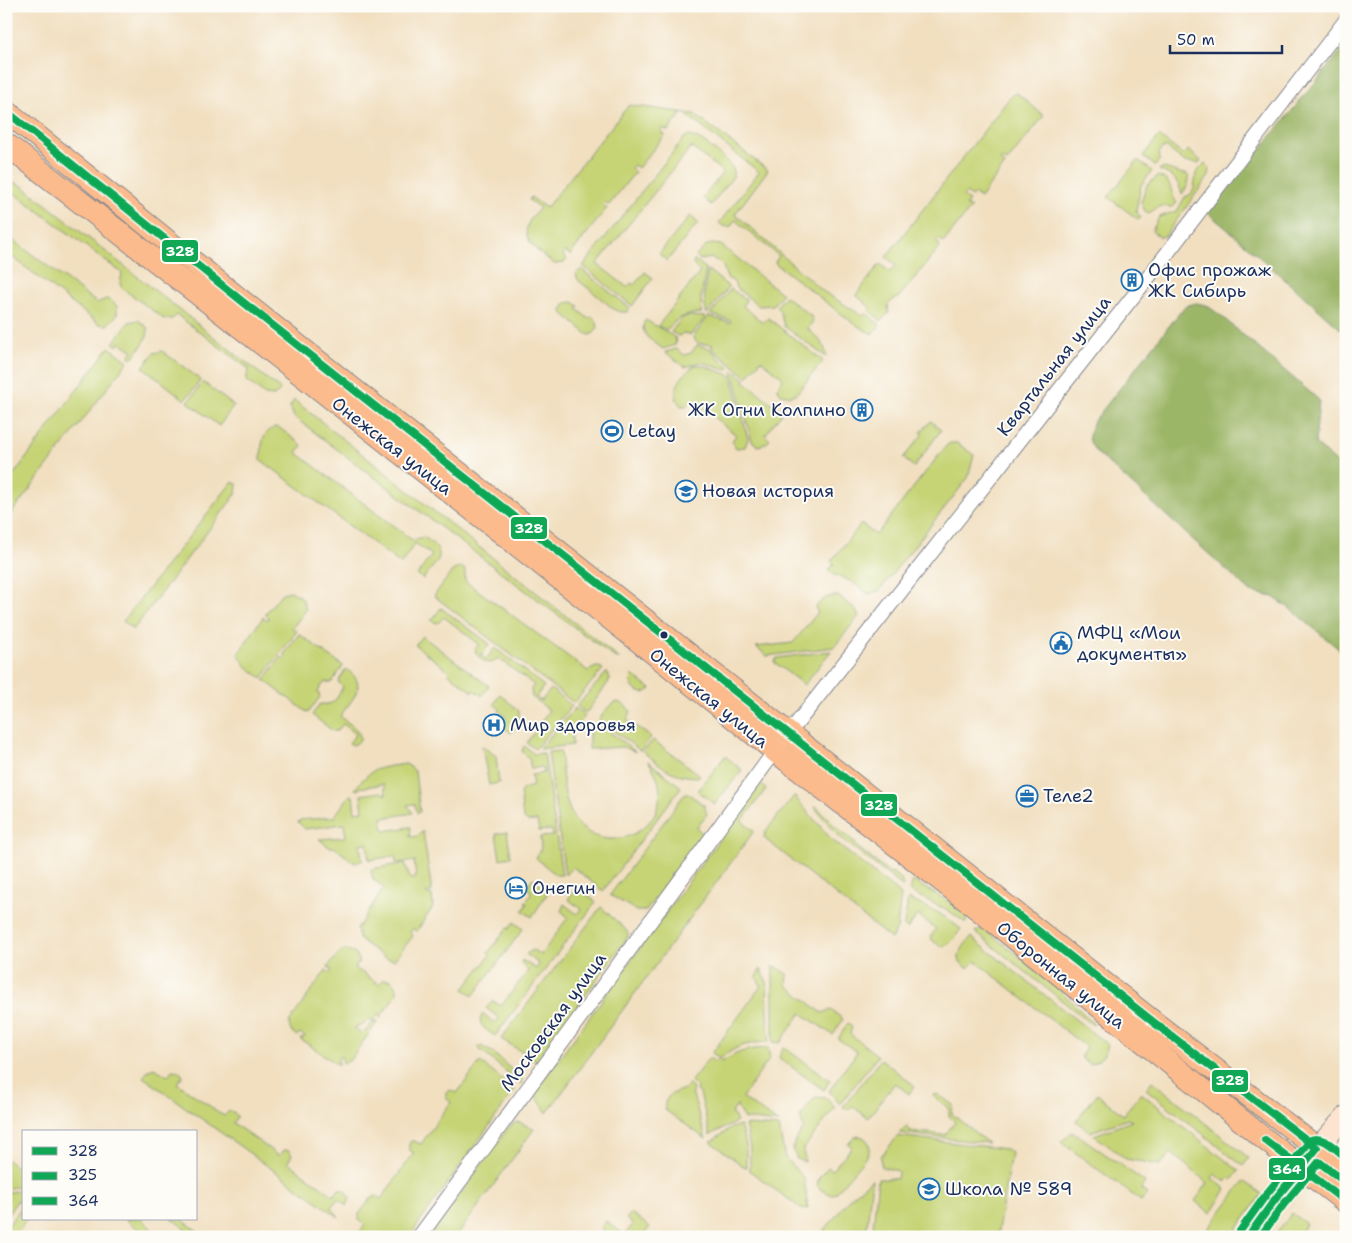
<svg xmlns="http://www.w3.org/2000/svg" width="1352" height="1243" font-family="'Shantell Sans',sans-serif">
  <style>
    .green { fill: #c6d476; stroke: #70826a }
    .forest { fill: #9cb667; stroke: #5c7262 }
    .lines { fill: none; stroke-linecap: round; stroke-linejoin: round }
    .minor-casing { stroke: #86878f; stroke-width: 16 }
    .secondary-casing { stroke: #86878f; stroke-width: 22 }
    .primary-casing { stroke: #86878f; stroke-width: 24 }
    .minor { stroke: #fff; stroke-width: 14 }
    .secondary { stroke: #fde4d1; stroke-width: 20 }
    .primary { stroke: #fbbb8d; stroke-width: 22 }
    .bus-1-casing { stroke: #fdfcf7; stroke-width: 11 }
    .bus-2-casing { stroke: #fdfcf7; stroke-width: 11 }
    .bus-3-casing { stroke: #fdfcf7; stroke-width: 11 }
    .bus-1 { stroke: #10a855; stroke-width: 8 }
    .bus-2 { stroke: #10a855; stroke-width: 8 }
    .bus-3 { stroke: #10a855; stroke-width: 8 }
    .bus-dot { fill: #1b2f5e; stroke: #fdfcf7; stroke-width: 2 }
    .labels { text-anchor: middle; stroke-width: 4; stroke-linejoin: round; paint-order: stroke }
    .poi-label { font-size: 18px; fill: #1b2f5e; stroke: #fdfcf7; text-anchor: start }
    .street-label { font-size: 18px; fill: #1b2f5e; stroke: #fdfcf7 }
    .line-badge { stroke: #fdfcf7; stroke-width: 2 }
    .badge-label { font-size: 14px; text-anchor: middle; font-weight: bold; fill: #fff }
  </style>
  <rect width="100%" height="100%" fill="#fdfcf7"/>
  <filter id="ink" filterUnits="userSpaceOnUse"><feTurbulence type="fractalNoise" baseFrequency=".02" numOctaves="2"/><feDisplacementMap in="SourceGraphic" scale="10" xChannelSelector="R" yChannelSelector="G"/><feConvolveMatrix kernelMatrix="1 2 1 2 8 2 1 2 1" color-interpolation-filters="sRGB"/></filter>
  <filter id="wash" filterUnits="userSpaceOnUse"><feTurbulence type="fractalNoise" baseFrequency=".0096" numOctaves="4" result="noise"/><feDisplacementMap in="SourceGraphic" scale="20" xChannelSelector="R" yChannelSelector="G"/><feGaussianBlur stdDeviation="1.12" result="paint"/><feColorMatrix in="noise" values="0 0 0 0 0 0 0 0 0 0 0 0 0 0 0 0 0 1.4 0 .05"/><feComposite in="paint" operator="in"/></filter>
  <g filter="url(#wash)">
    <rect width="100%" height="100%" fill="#f1dfc0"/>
    <path class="green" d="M1017 93 1044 116 1007 162 1002 159 1000 161 1005 165 980 198 975 194 972 197 966 193 963 197 969 201 966 205 971 208 943 243 939 239 937 242 940 247 899 297 893 300 888 305 889 313 881 321 869 310 870 307 856 295 880 264 890 272 896 265 886 257 1011 96Z
      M629 105 694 114 768 170 735 214 824 292 863 316 866 313 880 325 872 334 856 325 776 264 775 262 779 256 735 220 730 227 723 226 719 223 759 172 683 112 668 131 663 128 661 131 665 135 638 168 634 165 631 168 635 172 609 205 605 202 603 204 607 208 570 255 565 251 563 255 567 259 564 263 554 264C543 254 520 242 528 224 530 218 536 213 540 208L529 200 531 197 546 208Z
      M687 136C701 136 724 158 733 168V177L711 205 703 198 723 172 691 147 597 264 627 287 631 283 634 285 645 272 653 278 632 306 583 266 684 138Z
      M1159 136 1183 155 1188 150 1201 161 1199 163 1185 162 1167 148H1162L1159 153 1160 159 1155 166 1143 156Z
      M1138 160 1152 171 1141 185 1136 211 1141 218 1139 220 1108 197Z
      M1205 163 1210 169 1209 176 1165 236 1160 237 1152 231 1159 217 1177 211 1185 197 1190 195 1194 189 1196 173Z
      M1162 168C1171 169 1178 174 1187 174L1189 178 1188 185 1182 194C1178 179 1171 175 1159 170Z
      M1158 176C1175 182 1168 191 1177 203L1172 207 1160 206 1149 213 1145 211 1141 202 1147 185Z
      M6 178 24 187 281 390 274 396 265 395 247 381V376L249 369 177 315 172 319H164L122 288 120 284 122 273 6 187Z
      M690 216 698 223 667 261 659 254Z
      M6 235 97 303 106 299 110 300 117 306V315L107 325 99 324 6 252Z
      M713 244 721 245 782 294 773 305 759 306 736 288 734 282 727 278 723 266 718 261 711 258 700 260 696 256 707 245Z
      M694 261 698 262 706 269 701 299 702 313C684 315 679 316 667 330L658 326 700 272 694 266 693 262Z
      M581 269 630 308 627 312H620L615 310 578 280 576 274Z
      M708 270 729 287 707 314C702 298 705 286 708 270Z
      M731 289 746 300 743 306 763 323 768 318 823 361 796 394 790 396 781 394 777 388 783 378 761 360 747 377 711 348 713 345 697 343 693 337 709 316 730 323 731 321 710 314Z
      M785 296 811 316 813 321 808 329C817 337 826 344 826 357L784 326 780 311 776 307Z
      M573 302 579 306 577 309 589 319 592 316 596 320 598 327 594 333 590 335 587 334 563 314 562 311 566 303Z
      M689 316 706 317 691 335 683 333 679 336 671 332 682 318Z
      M138 320 148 328C149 340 139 349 132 358L129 356 133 351 120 342 117 346 113 343 129 322Z
      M646 320 676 338 675 345 663 349 647 337 643 329 644 322Z
      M697 345 709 348 730 368 726 370 701 362 685 367 665 352 677 349 684 355 691 353Z
      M109 347 128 361 7 519 6 485Z
      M162 351 201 380 185 400 143 367 154 353Z
      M695 365H702L732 376 748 439 745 447 736 448 732 441 736 435 692 400 686 406H681C668 391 682 375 695 365Z
      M734 371 745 379 744 381 780 410 781 414 765 435 770 440 765 444 758 446 752 441 733 372Z
      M203 382 234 406 219 426 188 402Z
      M294 400 620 659 614 657 294 417 290 407Z
      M931 421 941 430 914 467 903 458 922 435 921 432Z
      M276 427 281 429 302 445 297 453 412 540 424 537C450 555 438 559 423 579L417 575 432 555 415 543 401 564 261 460C262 446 260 433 276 427Z
      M950 443H957L974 455 968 478 879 591 868 594C861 588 852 581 843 578 837 576 834 575 828 571L834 564 831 561 861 524 876 535 947 445Z
      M232 482 237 484 236 494 133 630 123 621Z
      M461 567 465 570V581L588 671C594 668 597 665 603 669L574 703 434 596 452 571Z
      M291 591 302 598 306 610 292 628 297 631 262 678 247 667 238 654 263 617 267 620 269 618 265 614 282 593Z
      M838 596 854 608 859 616 834 647 767 656 756 647 793 643 818 612 815 608C822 599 826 596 838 596Z
      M441 608 490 644 481 655 486 659 495 648 544 686 536 697 541 701 551 689 572 706 535 749 527 743 549 710 532 697 531 689 534 685 498 658C490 668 479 661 475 650L479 644 444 617 438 623 431 621Z
      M299 634 343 666 331 683 326 682 321 686 318 692 320 697 308 713 264 680 281 657 284 659 286 656 284 654Z
      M422 636 489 686 482 696 474 690 473 692 448 673 449 671 415 645Z
      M831 651 804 685 774 662 777 658Z
      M346 669C370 685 352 699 340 716 348 723 372 737 353 745L349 743 356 734 343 724 337 731H333L312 715 320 704C337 705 335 699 343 687L338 682Z
      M607 672 610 678 608 683 586 713 577 706Z
      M632 675 651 689 644 693C633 692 630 685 632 675Z
      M500 694 519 711V722L511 733 503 727 506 721 505 716 499 711 500 709 494 704Z
      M618 702 623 704 631 711 627 720 651 737 641 751 599 720C604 713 609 703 618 702Z
      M575 708 585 715 572 735V745L539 749Z
      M597 722 636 752 623 747 589 749V733Z
      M653 740 700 775 698 777C670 776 665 768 643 752Z
      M482 746 496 756 499 783 489 785Z
      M524 746 534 754 544 753 562 875H556L536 858 541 848 540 837 553 836 552 830 539 831 537 821 528 822 523 818 520 793 523 789 533 786 531 775 544 773 543 767 531 769 529 759 522 751Z
      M560 751C563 772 562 799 574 818 601 860 667 834 659 785 658 776 653 769 648 761L681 787 603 891 573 867 565 875 548 752Z
      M725 756 742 770 715 804 698 791Z
      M406 764 412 768 415 772 420 812 417 813 415 804 407 805 413 813 382 818 384 831 411 827 410 837 418 836 423 831 432 892H427V895H432L433 907 416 932 413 928 410 932 413 936 394 960 385 958 359 939 357 929 384 888 373 879 371 869 405 863 410 879 416 878 414 862 416 861 396 863 395 856 369 860 367 843 360 844 362 861 355 863 334 847H329L319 839 346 837 344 824 305 829 298 822 300 820 334 817 350 795 353 796 355 812 363 811 361 795 381 792 386 795 384 784 359 788 358 790 355 789C372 766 380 768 406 764Z
      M760 784 766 789 742 821 754 831 547 1113 534 1093Z
      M686 792 704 805 707 814 697 828 703 834 646 911H637L610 895Z
      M794 796 832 840 901 895 897 928 891 939 764 838 765 832Z
      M816 806 838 829 856 843 855 845 890 874 892 872 901 879 903 887 840 837 815 808Z
      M507 832 511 857 500 859 496 834Z
      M533 878 545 888 547 894 532 917 523 911 527 904 525 902 531 895 530 890 526 887Z
      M913 881 953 904 967 915 966 923 949 911 909 891Z
      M574 891C583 890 589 897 596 902L495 1036C487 1030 475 1025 483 1014L495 1023 499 1018 486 1008 493 1001 501 1006 528 971 521 962 522 960 536 969 539 964 526 954 533 950 541 955 568 917 561 911 564 904 577 914 581 909 568 899Z
      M908 899 939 913 961 929C952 941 947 953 932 940L931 936 936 929 918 915 907 929 904 926Z
      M601 907 625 929 628 933V937L537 1061 501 1039Z
      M514 922 523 929 473 996 464 989 490 955 488 953 507 928 509 929Z
      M983 928 1052 982 1094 1024 1093 1025 975 932Z
      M971 937 1108 1045C1106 1054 1099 1062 1090 1064L1083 1060 1081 1056 1086 1047 975 961 968 968C950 959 963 948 971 937Z
      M346 950C352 951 359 955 359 962L355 968 379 984 384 979 391 980 397 988V993L380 1018 378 1014 373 1021 370 1019 365 1023 354 1028 363 1034 373 1022 378 1021 350 1060 344 1064 341 1056 338 1058 339 1064H337L300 1039 305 1037 300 1033 297 1036C291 1032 288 1028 290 1021L326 970 330 973 332 970 328 967 339 953Z
      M773 967H777L788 975 787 985 822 1013 831 1010 843 1019 833 1035 801 1013 780 1043 773 1042Z
      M761 969 767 982 769 1042C748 1043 737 1045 720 1059L712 1053 761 986 756 976Z
      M848 1023 852 1027 850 1034 878 1056 840 1104 829 1091 857 1052 838 1039Z
      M481 1046 492 1052 522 1079 521 1084 478 1048Z
      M783 1047 830 1080 824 1090 779 1058Z
      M768 1048 770 1058 742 1098 779 1123 744 1119 737 1107 738 1104 731 1114 734 1116 737 1122 710 1135 700 1093 696 1090 697 1087 691 1081 709 1058 715 1062 717 1059 722 1062C738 1051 748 1049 768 1048Z
      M881 1059 915 1086 909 1094 895 1083 868 1118 852 1106 848 1110 843 1107Z
      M480 1062 515 1090 409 1237H356L365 1225 359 1220V1214L372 1197 376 1196 381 1199 414 1153 409 1150V1144L411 1141H414L421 1144 451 1102 446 1098V1093L449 1090 457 1093Z
      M154 1068 168 1076 172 1070 179 1071 183 1076 177 1083 224 1116 229 1111 233 1112 237 1116 233 1123 279 1156 284 1150H289L292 1155 288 1162 334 1196 339 1189 346 1191 350 1198 347 1206 338 1199 331 1207 339 1217 143 1077 149 1070Z
      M1152 1081 1249 1158 1243 1166 1146 1089Z
      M689 1084 693 1089 692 1092 706 1139 665 1110C663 1096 674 1092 685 1089Z
      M1141 1093 1239 1171 1232 1180 1229 1178 1227 1181H1224L1215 1174 1212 1178 1226 1189 1211 1213 1195 1201 1208 1183 1171 1153 1160 1165 1126 1159 1094 1135 1132 1121 1128 1119 1090 1132 1076 1121 1097 1094 1123 1115Z
      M934 1094 939 1095 953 1105 952 1114 988 1143 900 1133 907 1126 910 1131 945 1135 955 1122 949 1116V1108L933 1096Z
      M815 1097 826 1098 835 1108 803 1149 805 1162 797 1159 793 1149 794 1143 804 1128 800 1117Z
      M517 1122 521 1123 534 1129 456 1237H429L509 1127Z
      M745 1125 779 1127 785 1158 804 1178 808 1208 803 1210 750 1171V1148Z
      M740 1126 746 1145V1168L711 1142 731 1128Z
      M1071 1133H1075L1145 1182 1141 1189 1147 1194 1141 1201 1061 1142Z
      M860 1136C867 1138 871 1144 869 1151 865 1161 844 1182 837 1192L832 1195 820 1189 817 1185 818 1179 828 1167 832 1170 852 1147 848 1144 855 1137Z
      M898 1136 1006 1149 1011 1153 997 1237H872L878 1179H888V1178L897 1179 898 1171 881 1167V1156Z
      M6 1159 24 1172V1185L6 1189Z
      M872 1179 866 1237H832L824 1231 850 1198Z
      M1244 1181 1262 1194 1231 1237H1202Z
      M23 1189 24 1192 6 1216V1193Z
      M24 1204V1219H27L19 1231 25 1237H6V1228Z
      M631 1213 650 1227 642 1237H612L601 1228 606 1221 625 1235 633 1224 626 1219Z
      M1292 1213 1306 1224 1297 1237H1278L1279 1235 1277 1233Z
      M125 1219H142L149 1226 151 1229 146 1237H137L141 1231Z
      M172 1219H181L206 1237H196Z"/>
    <path class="forest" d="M1346 45V334L1246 245 1208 213Z
      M1196 303 1206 305 1220 315 1319 400 1315 443 1346 471V655L1288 607 1273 597 1251 592 1097 453C1087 440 1087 436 1094 421L1185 306Z"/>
  </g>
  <g filter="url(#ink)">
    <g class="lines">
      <g class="minor-casing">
        <path id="minor" d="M419 1237 775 751 1165 256 1346 20"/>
      </g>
      <g class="secondary-casing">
        <path id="secondary" d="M1248 1237 1300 1167 1346 1116"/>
      </g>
      <g class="primary-casing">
        <path id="primary" d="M6 111 243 302 1152 1021 1346 1170
          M6 144 302 375 645 646 775 751 982 912 1262 1137 1346 1202"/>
      </g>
      <use href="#minor" class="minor"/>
      <use href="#secondary" class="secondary"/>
      <use href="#primary" class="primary"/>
      <g class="bus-1-casing">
        <path id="bus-1" d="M6 111 243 302 1152 1021 1317 1148 1276 1198 1248 1237
          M1265 1140 1346 1202"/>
      </g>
      <g class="bus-2-casing">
        <path id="bus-2" d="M1260 1237 1284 1204 1319 1162 1340 1178"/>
      </g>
      <g class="bus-3-casing">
        <path id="bus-3" d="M1240 1231 1268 1192 1311 1140C1324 1135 1336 1150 1346 1157"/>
      </g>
      <use href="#bus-1" class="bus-1"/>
      <use href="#bus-2" class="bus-2"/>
      <use href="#bus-3" class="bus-3"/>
    </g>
  </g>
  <defs>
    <g id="building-ring" transform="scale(1.125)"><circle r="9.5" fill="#fdfcf7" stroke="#1f6fb2" stroke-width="1.5"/><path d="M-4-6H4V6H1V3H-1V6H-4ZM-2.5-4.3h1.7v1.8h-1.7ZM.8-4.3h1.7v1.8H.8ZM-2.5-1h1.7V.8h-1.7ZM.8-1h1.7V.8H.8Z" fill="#1f6fb2"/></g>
    <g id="stadium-ring" transform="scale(1.125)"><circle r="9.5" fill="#fdfcf7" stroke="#1f6fb2" stroke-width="1.5"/><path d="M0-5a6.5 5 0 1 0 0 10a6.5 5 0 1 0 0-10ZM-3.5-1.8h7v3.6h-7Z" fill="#1f6fb2"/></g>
    <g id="school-ring" transform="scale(1.125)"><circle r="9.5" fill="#fdfcf7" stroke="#1f6fb2" stroke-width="1.5"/><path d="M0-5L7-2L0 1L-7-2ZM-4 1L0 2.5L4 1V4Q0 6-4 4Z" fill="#1f6fb2"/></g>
    <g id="civic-ring" transform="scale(1.125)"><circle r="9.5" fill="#fdfcf7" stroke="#1f6fb2" stroke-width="1.5"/><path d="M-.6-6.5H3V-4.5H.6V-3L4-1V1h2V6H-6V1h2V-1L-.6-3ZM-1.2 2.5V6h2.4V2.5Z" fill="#1f6fb2"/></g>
    <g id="hospital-ring" transform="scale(1.125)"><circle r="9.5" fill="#fdfcf7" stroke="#1f6fb2" stroke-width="1.5"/><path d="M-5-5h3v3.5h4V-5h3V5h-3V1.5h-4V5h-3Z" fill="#1f6fb2"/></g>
    <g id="office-ring" transform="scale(1.125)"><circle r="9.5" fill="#fdfcf7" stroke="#1f6fb2" stroke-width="1.5"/><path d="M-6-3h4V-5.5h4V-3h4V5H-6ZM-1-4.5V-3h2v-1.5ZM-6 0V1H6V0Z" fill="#1f6fb2"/></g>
    <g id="hotel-ring" transform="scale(1.125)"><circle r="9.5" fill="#fdfcf7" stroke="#1f6fb2" stroke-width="1.5"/><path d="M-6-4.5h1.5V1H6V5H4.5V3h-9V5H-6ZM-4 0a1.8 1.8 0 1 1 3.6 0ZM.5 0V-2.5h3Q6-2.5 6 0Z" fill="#1f6fb2"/></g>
  </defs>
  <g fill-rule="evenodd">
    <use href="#building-ring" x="1132" y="280"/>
    <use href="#building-ring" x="862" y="410"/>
    <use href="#stadium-ring" x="612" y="431"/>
    <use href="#school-ring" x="686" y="491"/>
    <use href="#civic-ring" x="1061" y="643"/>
    <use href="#hospital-ring" x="494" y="725"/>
    <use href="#office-ring" x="1027" y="796"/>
    <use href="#hotel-ring" x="516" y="888"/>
    <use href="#school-ring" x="929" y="1189"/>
  </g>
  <circle class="bus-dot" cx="664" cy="635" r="4.5"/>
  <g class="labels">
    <g class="poi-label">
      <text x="1148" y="276">Офис прожаж<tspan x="1148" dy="21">ЖК Сибирь</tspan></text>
      <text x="846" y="416" text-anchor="end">ЖК Огни Колпино</text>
      <text x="628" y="437">Letay</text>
      <text x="702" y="497">Новая история</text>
      <text x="1077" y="639">МФЦ «Мои<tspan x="1077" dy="21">документы»</tspan></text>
      <text x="510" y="731">Мир здоровья</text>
      <text x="1043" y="802">Теле2</text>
      <text x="532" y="894">Онегин</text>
      <text x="945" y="1195">Школа № 589</text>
    </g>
    <g class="street-label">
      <text transform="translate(1054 366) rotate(-52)" y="6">Квартальная улица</text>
      <text transform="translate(392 446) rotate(38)" y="6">Онежская улица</text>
      <text transform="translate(709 698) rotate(39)" y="6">Онежская улица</text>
      <text transform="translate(1061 975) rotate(39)" y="6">Оборонная улица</text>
      <text transform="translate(553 1022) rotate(-54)" y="6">Московская улица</text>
    </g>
  </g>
  <g class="line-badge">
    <rect x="161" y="239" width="38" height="24" rx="5" fill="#10a855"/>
    <rect x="510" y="516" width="38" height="24" rx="5" fill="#10a855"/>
    <rect x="860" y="793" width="38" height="24" rx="5" fill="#10a855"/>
    <rect x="1211" y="1069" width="38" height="24" rx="5" fill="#10a855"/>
    <rect x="1268" y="1157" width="38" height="24" rx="5" fill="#10a855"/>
  </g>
  <g class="badge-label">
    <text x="180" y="256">328</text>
    <text x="529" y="533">328</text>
    <text x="879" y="810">328</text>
    <text x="1230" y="1085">328</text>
    <text x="1287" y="1174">364</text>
  </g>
  <rect width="1352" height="1243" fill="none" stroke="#fdfcf7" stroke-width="25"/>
  <rect x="22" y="1130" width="175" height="90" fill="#fdfcf7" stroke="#a3aaba"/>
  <rect x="32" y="1147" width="25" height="8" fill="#10a855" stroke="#a3aaba"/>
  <text x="68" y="1156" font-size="15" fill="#1b2f5e">328</text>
  <rect x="32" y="1172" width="25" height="8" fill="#10a855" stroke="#a3aaba"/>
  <text x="68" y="1180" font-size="15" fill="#1b2f5e">325</text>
  <rect x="32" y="1197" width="25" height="8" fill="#10a855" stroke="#a3aaba"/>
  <text x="68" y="1206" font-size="15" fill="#1b2f5e">364</text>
  <path d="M1170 45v8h112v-8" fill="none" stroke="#1b2f5e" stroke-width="2.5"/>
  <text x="1177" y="45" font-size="15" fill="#1b2f5e" stroke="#fdfcf7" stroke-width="4" paint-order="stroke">50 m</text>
</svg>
